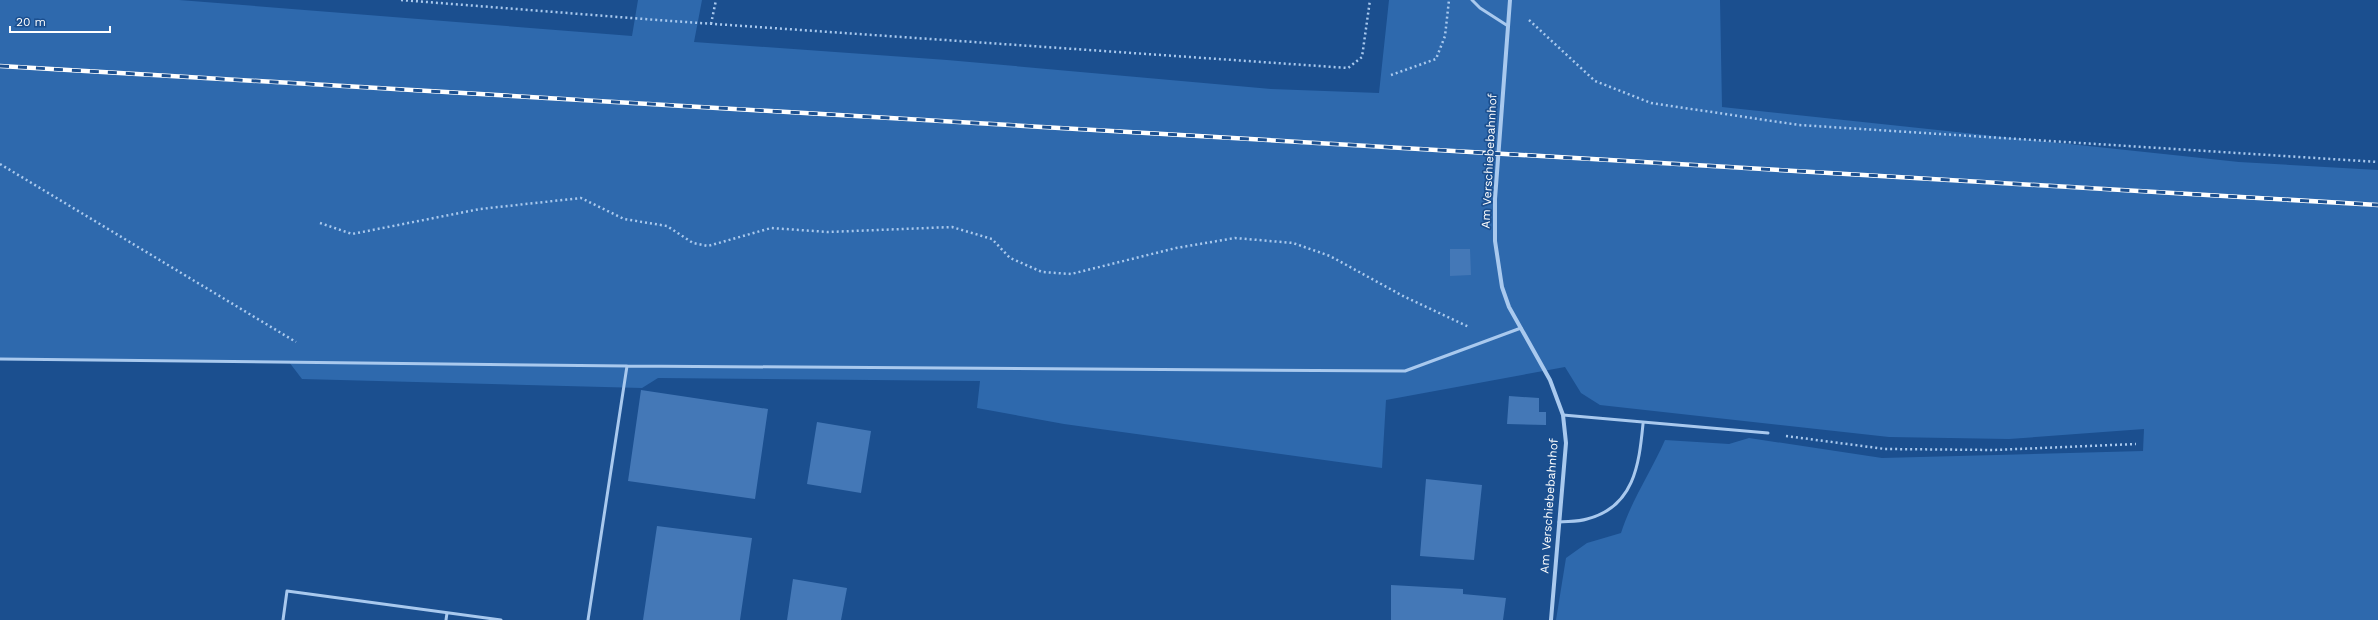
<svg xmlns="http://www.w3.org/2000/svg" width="2378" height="620" font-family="'Work Sans',sans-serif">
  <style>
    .green { fill: #2e69ad }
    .building { fill: #4478b7 }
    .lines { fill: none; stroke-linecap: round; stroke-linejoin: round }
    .path { stroke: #a9c9ee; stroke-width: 2.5; stroke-dasharray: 2 3; stroke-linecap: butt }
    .lane { stroke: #a9c9ee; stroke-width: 3 }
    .street { stroke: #a9c9ee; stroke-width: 4 }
    .rail-casing { stroke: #fff; stroke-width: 4.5 }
    .rail { stroke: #1b4f8f; stroke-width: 3; stroke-dasharray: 9; stroke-linecap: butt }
    .labels { text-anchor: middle; stroke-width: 3.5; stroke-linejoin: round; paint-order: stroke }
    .street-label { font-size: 12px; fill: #fff; stroke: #1b4f8f }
  </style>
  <rect width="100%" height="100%" fill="#1b4f8f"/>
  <path class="green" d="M0 0H179L632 36 638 0H702L694 42 947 60 1271 89 1379 93 1389 0H1720L1722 107 2239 162 2378 170V620H1556L1566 558 1587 543 1621 533C1631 501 1651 472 1665 440L1729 444 1749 438 1882 458 2143 451 2144 429 2009 439 1889 437 1600 405 1581 393 1565 367 1386 400 1382 468 1064 424 977 408 980 381 658 378 642 388 302 379 289 362 0 359Z"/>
  <path class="building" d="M1450 249H1470L1471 275 1450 276Z
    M641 390 768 409 755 499 628 481Z
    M1509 396 1539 398V412H1546V425L1507 424Z
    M817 422 871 431 861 493 807 484Z
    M1426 479 1482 485 1474 560 1420 556Z
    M657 526 752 538 740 620H643Z
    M793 579 847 588 841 620H787Z
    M1391 585 1463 589V594L1506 598 1503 620H1391Z"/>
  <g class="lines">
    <path class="path" d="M401 0 657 20 1348 68 1362 57 1370 0
      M1529 20 1595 81 1651 103 1799 125 2378 162
      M711 24 716 0
      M1391 75 1436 59 1445 36 1449 0
      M0 164 296 342
      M320 223 352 234 480 209 581 198 624 219 667 226 693 243 708 246 771 228 828 232 952 227 992 239 1010 258 1042 272 1071 274 1176 248 1235 238 1293 243 1330 256 1403 296 1469 327
      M1786 436 1885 449 1994 450 2136 444"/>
    <path class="lane" d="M1472 0 1480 8 1508 26
      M0 359 627 366 1405 371 1521 328
      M1563 415 1768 433
      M1559 522C1568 521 1578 522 1587 519 1634 507 1639 465 1643 424
      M283 620 287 591 501 620
      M446 620 447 613
      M588 620 627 366"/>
    <path class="street" d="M1510 0 1495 199V241L1502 287 1509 307 1550 380 1563 415 1566 443 1551 620"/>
    <g class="rail-casing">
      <path id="rail" d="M0 66 2378 205"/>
    </g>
    <use href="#rail" class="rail"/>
  </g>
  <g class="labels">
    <g class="street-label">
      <text transform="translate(1489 161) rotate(-87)" y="4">Am Verschiebebahnhof</text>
      <text transform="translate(1549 506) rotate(-86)" y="4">Am Verschiebebahnhof</text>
    </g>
  </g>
  <path d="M10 26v6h100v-6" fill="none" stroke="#ffffff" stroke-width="2"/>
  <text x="16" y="26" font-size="12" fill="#ffffff" stroke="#1b4f8f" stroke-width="3" paint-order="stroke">20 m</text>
</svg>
